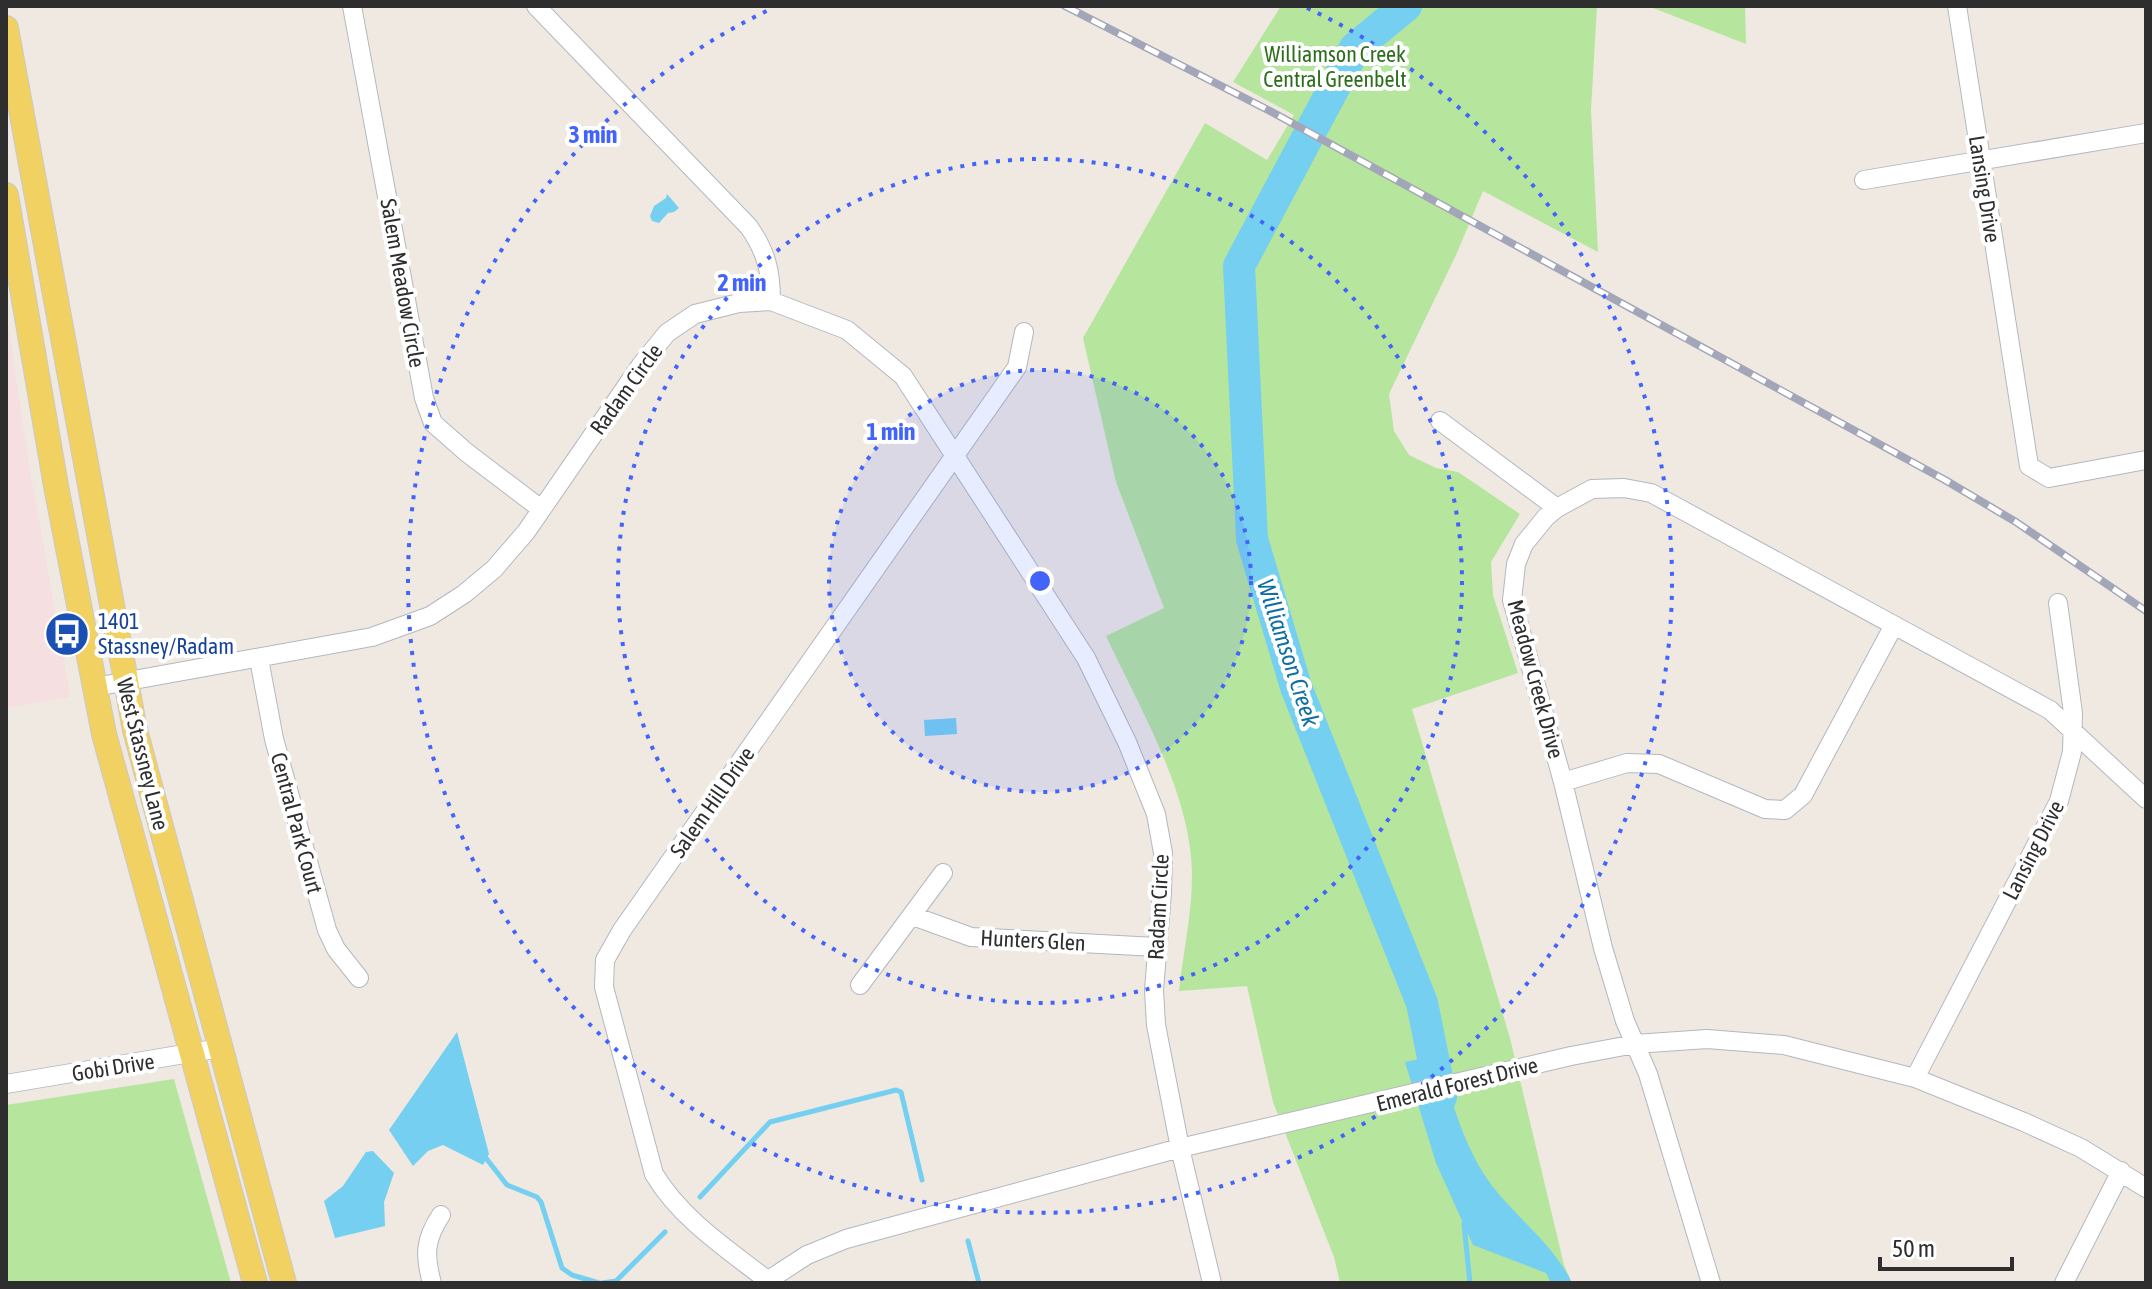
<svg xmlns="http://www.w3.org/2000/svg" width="2152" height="1289" font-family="'Asap Condensed',sans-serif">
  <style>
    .medical { fill: #f5dfe0 }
    .green { fill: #b6e59e }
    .water { fill: #75cff0 }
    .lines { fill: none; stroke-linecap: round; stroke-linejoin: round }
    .stream { stroke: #75cff0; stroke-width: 5 }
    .river { stroke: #75cff0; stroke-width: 32 }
    .minor-casing { stroke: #b4b7c1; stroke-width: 20 }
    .major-casing { stroke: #c9c9c9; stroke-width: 26 }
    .minor { stroke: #fff; stroke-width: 18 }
    .major { stroke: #f2d163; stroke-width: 24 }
    .rail-casing { stroke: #a3a6b8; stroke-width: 8 }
    .rail { stroke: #fff; stroke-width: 5; stroke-dasharray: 15; stroke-linecap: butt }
    .ring { fill: none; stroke: #4264fb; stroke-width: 4; stroke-dasharray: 4 8 }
    .labels { text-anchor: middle; stroke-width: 8; stroke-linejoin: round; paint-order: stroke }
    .park-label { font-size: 22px; fill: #2c6e1b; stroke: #fff }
    .street-label { font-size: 22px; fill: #2e2e2e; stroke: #fff }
    .transit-label { font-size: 22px; fill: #164399; stroke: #fff; text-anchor: start }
    .water-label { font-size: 24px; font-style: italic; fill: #0d6fa3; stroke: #fff }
    .centre { fill: #4264fb; stroke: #fff; stroke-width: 4 }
    .ring-label { font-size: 24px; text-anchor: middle; font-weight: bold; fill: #4264fb; stroke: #fff; stroke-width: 8; stroke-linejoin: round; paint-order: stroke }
  </style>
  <rect width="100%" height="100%" fill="#efe9e1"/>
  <path class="medical" d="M6 310 28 459 70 697 6 708Z"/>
  <path class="green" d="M1281 6H1597L1591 110 1598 252 1483 191 1456 255 1389 394 1394 431 1409 455 1436 468 1458 472 1520 514 1491 562 1493 595 1518 673 1412 709 1510 1038 1564 1265 1572 1283H1340L1334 1257 1273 1102 1247 986 1179 991C1183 953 1192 914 1192 876 1192 795 1140 709 1106 636L1164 608 1116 482 1083 338 1205 123 1267 160 1294 115 1233 82Z
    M1648 6H1745L1746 44Z
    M174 1079 231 1283H6V1105Z"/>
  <path class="water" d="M667 194 679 208 674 212 668 213 659 223 652 221 650 216 654 206 666 198Z
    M956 718 957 734 925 736 924 720Z
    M457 1032 489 1154 483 1165 443 1145 428 1151 413 1166 389 1130Z
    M1438 1055C1452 1101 1464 1149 1493 1187 1519 1220 1554 1245 1572 1283H1551L1546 1273 1473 1245 1436 1163 1405 1062Z
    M373 1151 394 1173 384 1202 385 1226 335 1238 324 1201 343 1186 366 1152Z"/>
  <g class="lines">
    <path class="stream" d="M482 1153 507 1185 537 1197 541 1202 562 1268 572 1275 599 1283
      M700 1197 770 1122 896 1090 901 1092 922 1180
      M1464 1224 1470 1283
      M968 1241 979 1283
      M602 1283 616 1281 665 1232"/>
    <path class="river" d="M1406 6 1355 48 1239 266 1252 539 1296 687 1422 1003 1441 1097"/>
    <g class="minor-casing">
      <path id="minor" d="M352 6 424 398 433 423 466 452 541 509
        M536 6 749 227C766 252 771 270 771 301
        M1957 6 2029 466 2049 478 2146 460
        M1864 180 2146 133
        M1440 421 1557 508
        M259 659 274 739 327 930 336 949 359 978
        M95 687 372 637 430 616 464 594 494 569 526 532 641 365 667 333 695 314 739 303 771 301 847 330 903 376 1086 658 1127 742 1156 814 1163 853 1162 892 1154 990 1156 1025 1180 1148 1212 1283
        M1563 782 1627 763 1659 764 1765 809 1785 810 1803 795 1894 625
        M913 916 971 937 1156 947
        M860 985 943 873
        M1915 1078 2059 801 2072 752 2073 713 2058 603
        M6 1084 220 1048
        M767 1280C726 1248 681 1219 654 1174L604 987 605 960 622 930 1017 367 1024 332
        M432 1283C424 1255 425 1239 441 1215
        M764 1283 807 1255 846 1239 1180 1148 1571 1056 1635 1044 1707 1039 1784 1045 1915 1078 2024 1122 2081 1148 2146 1188
        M1711 1283 1648 1074 1625 1021 1603 948 1563 782 1512 600 1516 564 1524 544 1546 517 1557 508 1592 489 1624 488 1651 493 2050 710 2146 799
        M2064 1283 2121 1171"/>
    </g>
    <g class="major-casing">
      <path id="major" d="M6 28 135 730 284 1283
        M6 195 56 486 104 734 255 1283"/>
    </g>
    <use href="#minor" class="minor"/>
    <use href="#major" class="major"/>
    <g class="rail-casing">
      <path id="rail" d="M1065 6 1270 111 1945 480 2016 522 2146 611"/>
    </g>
    <use href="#rail" class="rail"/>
  </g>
  <circle cx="1040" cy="581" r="211" fill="#4264fb" fill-opacity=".12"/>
  <g class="ring">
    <circle cx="1040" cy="581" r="211"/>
    <circle cx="1040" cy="581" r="422"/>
    <path d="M1307 8A632 632 0 1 1 773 8"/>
  </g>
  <defs>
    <g id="bus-disc" transform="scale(2.3)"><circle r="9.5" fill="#1a4fb4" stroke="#fff"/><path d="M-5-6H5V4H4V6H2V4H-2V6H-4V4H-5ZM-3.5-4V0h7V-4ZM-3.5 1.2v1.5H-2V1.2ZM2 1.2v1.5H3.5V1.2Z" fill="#fff"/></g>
  </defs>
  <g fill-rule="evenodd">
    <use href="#bus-disc" x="67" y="634"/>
  </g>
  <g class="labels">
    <g class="park-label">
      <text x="1335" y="62">Williamson Creek<tspan x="1335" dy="25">Central Greenbelt</tspan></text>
    </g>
    <g class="street-label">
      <text transform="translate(1985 189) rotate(81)" y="8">Lansing Drive</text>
      <text transform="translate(403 283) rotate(80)" y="8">Salem Meadow Circle</text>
      <text transform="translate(626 389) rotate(-54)" y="8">Radam Circle</text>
      <text transform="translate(1536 679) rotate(75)" y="8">Meadow Creek Drive</text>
      <text transform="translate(143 754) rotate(76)" y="8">West Stassney Lane</text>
      <text transform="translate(712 802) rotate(-55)" y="8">Salem Hill Drive</text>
      <text transform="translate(297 823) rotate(75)" y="8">Central Park Court</text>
      <text transform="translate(2033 850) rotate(-63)" y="8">Lansing Drive</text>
      <text transform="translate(1158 907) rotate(-87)" y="8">Radam Circle</text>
      <text transform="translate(1033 940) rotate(3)" y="8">Hunters Glen</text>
      <text transform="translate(113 1067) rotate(-9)" y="8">Gobi Drive</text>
      <text transform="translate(1457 1084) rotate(-14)" y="8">Emerald Forest Drive</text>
    </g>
    <g class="transit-label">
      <text x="98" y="629">1401<tspan x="98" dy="25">Stassney/Radam</tspan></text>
    </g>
    <g class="water-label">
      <text transform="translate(1288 653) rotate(72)" y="8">Williamson Creek</text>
    </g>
  </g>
  <circle cx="1040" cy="581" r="12" class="centre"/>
  <g class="ring-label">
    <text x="593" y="143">3 min</text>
    <text x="742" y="291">2 min</text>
    <text x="891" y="440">1 min</text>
  </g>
  <rect width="2152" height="1289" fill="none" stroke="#2e2e2e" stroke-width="16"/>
  <path d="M1880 1257v12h132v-12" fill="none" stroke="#2e2e2e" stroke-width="4"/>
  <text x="1892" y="1257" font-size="24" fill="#2e2e2e" stroke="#ffffff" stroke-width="6" paint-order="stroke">50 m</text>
</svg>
